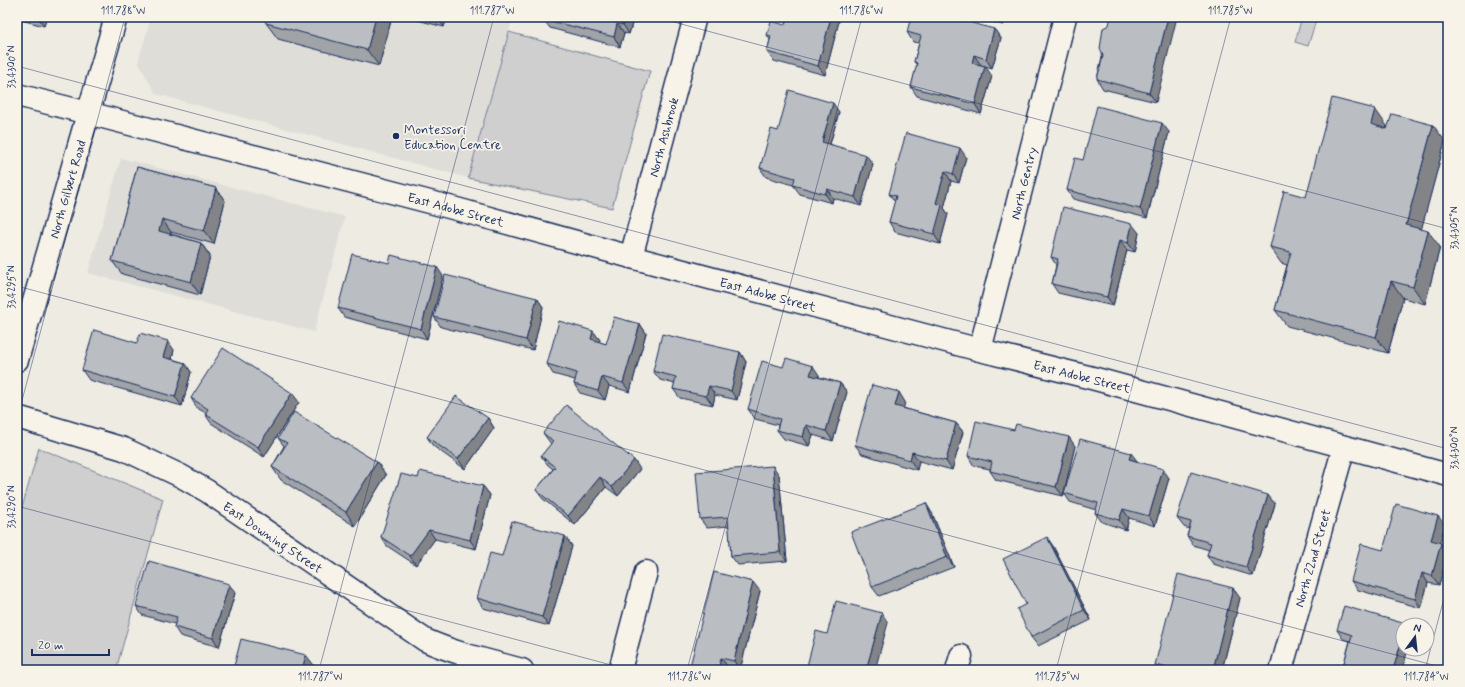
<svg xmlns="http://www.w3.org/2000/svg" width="1465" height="687" font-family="Mynerve,sans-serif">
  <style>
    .built { fill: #deddd8 }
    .green { fill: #cfcfcf; stroke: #757f96 }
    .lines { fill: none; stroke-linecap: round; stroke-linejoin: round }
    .minor-casing { stroke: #1b2f5e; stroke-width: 25 }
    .tertiary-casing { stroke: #1b2f5e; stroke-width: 25 }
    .primary-casing { stroke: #1b2f5e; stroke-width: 25 }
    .minor { stroke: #f7f3e8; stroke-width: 22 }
    .tertiary { stroke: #f7f3e8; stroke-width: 22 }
    .primary { stroke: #f7f3e8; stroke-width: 22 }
    .wall { fill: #a0a3a7; stroke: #1b2f5e }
    .shaded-wall { fill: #828488; stroke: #1b2f5e }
    .building { fill: #babdc2; stroke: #1b2f5e }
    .ticks { fill: none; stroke: #1b2f5e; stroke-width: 1; stroke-opacity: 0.45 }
    .poi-dot { fill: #1b2f5e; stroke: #f7f3e8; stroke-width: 1.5 }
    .labels { text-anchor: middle; stroke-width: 3.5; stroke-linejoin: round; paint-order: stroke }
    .poi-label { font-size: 13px; fill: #1b2f5e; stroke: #f7f3e8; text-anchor: start }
    .street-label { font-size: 13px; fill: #1b2f5e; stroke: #f7f3e8 }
    .neatline { fill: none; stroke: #1b2f5e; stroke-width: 1.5 }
    .ticks-label { font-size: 10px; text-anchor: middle; fill: #1b2f5e }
  </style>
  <rect width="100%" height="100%" fill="#eeebe2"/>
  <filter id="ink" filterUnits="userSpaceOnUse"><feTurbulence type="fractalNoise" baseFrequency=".025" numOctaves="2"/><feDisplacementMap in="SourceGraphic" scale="8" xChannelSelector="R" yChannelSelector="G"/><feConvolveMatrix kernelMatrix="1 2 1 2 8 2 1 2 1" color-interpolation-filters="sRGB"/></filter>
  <g filter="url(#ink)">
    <path class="built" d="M151 17H513L468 178 156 94 138 62Z
      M121 158 345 217 314 332 88 273Z"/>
    <path class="green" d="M1302 17H1317L1308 46 1295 42Z
      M509 32 650 71 612 208 468 178Z
      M39 448 163 499 116 670H17V525Z"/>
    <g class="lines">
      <g class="minor-casing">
        <path id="minor" d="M17 95 88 113
          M631 257 695 17
          M980 350 1065 17
          M17 417 124 449 181 476 207 491 425 640C456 654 489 661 522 670
          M620 670 646 572
          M957 670 961 656
          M1281 670 1344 447"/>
      </g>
      <g class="tertiary-casing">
        <path id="tertiary" d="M88 113 449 207 631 257 980 350 1092 378 1448 475"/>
      </g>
      <g class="primary-casing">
        <path id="primary" d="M17 360 116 17"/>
      </g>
      <use href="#minor" class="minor"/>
      <use href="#tertiary" class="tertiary"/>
      <use href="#primary" class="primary"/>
    </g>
    <path class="wall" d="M17 17H47L44 26 17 19Z
      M392 17 379 66 278 39 266 23Z
      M406 17H447L444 27Z
      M634 17 629 34 624 33 620 47 550 28 543 19Z
      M777 17H840L825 75 774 61 767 52 770 40 767 35 785 25 786 20Z
      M974 17H1006L1003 25Z
      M1109 25 1156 102 1103 89 1097 79Z
      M994 29 1001 38 992 68 981 65 992 76 981 114 917 96 911 87 917 65 914 62 919 43 913 42 907 32Z
      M839 112 830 144 873 164 861 206 833 198 832 203 800 194 793 185 766 177 760 168 778 131Z
      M1387 126 1386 128 1445 141 1421 229 1440 247 1425 304 1403 298 1388 353 1287 326 1275 310 1287 265 1281 263 1270 247 1306 197Z
      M1169 132 1147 218 1073 199 1067 190 1083 160Z
      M966 157 959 183 951 181 944 208 948 214 940 244 895 232 889 222 895 202 889 194Z
      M137 167 216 188 225 201 214 244 171 232V234L201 243 210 256 200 295 122 274 112 261Z
      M1139 233 1135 252 1127 250 1113 306 1058 293 1052 284 1056 265 1051 257Z
      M443 276 427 339 344 317 338 308Z
      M537 298 543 307 533 350 441 327 434 317Z
      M640 324 646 333 630 392 609 386 605 400 580 393 574 384 575 380 553 374 547 364 593 331 600 340 599 342 606 344Z
      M137 343 174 350 172 359 185 363 191 372 182 406 89 380 82 370Z
      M740 352 746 362 737 400 715 395 713 405 680 398 673 389 675 384 660 380 653 371Z
      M783 367 819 375V377L840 383 847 392 833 441 813 435 809 446 784 439 777 430 778 425 755 419 748 409Z
      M191 398 299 402 264 457 211 423 205 414 206 413 197 408Z
      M905 402 903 408 956 423 963 432 952 470 919 461 917 470 862 454 855 445Z
      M488 418 494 428 465 469 433 446 427 437Z
      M543 433 640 469 618 496 606 487 575 525 543 499 536 490 553 469 548 465 541 456 551 444Z
      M278 438 386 475 355 526 281 480 272 467 284 446Z
      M1075 446 1063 496 996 480 990 471V469L974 466 968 456Z
      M1136 461 1169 478 1155 526 1129 518 1126 530 1102 522 1095 513 1096 510 1070 502 1064 493Z
      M779 475 787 561 738 565 731 556 729 526 707 528 700 519Z
      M418 478 483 486 490 495 476 549 435 539 416 565 387 546 381 537Z
      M1275 504 1253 576 1213 564 1207 555 1209 550 1193 545 1187 536 1189 529 1184 527 1177 518Z
      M932 513 954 567 879 596 872 587Z
      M1445 525 1439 543 1448 553 1439 585 1428 583 1421 608 1358 590 1351 581 1383 550Z
      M565 536 572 546 549 626 483 608 477 598 502 556Z
      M1053 546 1091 620 1038 646 1031 637 1026 604Z
      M760 591 740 670 728 667 727 670H689Z
      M235 593 219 647 180 636 174 627 175 624 142 615 136 606Z
      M1240 598 1222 670H1159L1155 665Z
      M1406 624 1407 625H1403L1408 649 1402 670H1342L1350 641 1343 639 1337 630Z"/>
    <path class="shaded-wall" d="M38 17H47L44 26Z
      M376 17H392L379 66 367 50Z
      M437 17H447L444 27Z
      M625 17H634L629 34 623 25Z
      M831 17H840L825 75 818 66Z
      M998 17H1006L1003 25Z
      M1168 17H1177L1156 102 1149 93Z
      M617 24 624 33 620 47 614 37Z
      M994 29 1001 38 992 68 986 59Z
      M974 55 981 65 978 72 972 63Z
      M985 66 992 76 981 114 975 104Z
      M833 103 839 112 828 151 822 142Z
      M1375 109 1387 126 1383 141 1371 124Z
      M1162 123 1169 132 1147 218 1140 209Z
      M1433 125 1445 141 1418 242 1406 225Z
      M960 148 966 157 959 183 953 174Z
      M866 155 873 164 861 206 855 197Z
      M945 171 951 181 944 208 948 214 940 244 934 234 936 203Z
      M216 188 225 201 214 244 204 231Z
      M827 189 833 198 832 203 825 194Z
      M162 219 171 232 168 244 159 231Z
      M1132 224 1139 233 1135 252 1128 243Z
      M1428 231 1440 247 1425 304 1413 287Z
      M1120 240 1127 250 1113 306 1107 297Z
      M201 243 210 256 200 295 191 282Z
      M437 267 443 276 427 339 421 329Z
      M1391 281 1403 298 1388 353 1376 337Z
      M537 298 543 307 533 350 526 340Z
      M640 324 646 333 630 392 623 383Z
      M593 331 600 340 598 349 591 339Z
      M168 341 174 350 170 366 163 357Z
      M740 352 746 362 737 400 731 391Z
      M185 363 191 372 182 406 175 397Z
      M813 366 819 375 817 384 810 375Z
      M602 377 609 386 605 400 598 391Z
      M840 383 847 392 833 441 826 431Z
      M709 386 715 395 713 405 706 396Z
      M899 392 905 402 902 415 895 406Z
      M292 393 299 402 264 457 258 447Z
      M488 418 494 428 465 469 458 459Z
      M956 423 963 432 952 470 946 461Z
      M806 425 813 435 809 446 803 437Z
      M1069 437 1075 446 1063 496 1056 487Z
      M912 452 919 461 917 470 910 460Z
      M1131 453 1138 462 1129 459Z
      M634 460 640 469 618 496 612 487Z
      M377 462 386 475 355 526 346 512Z
      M773 466 779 475 787 561 780 552Z
      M1163 469 1169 478 1155 526 1149 516Z
      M600 477 606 487 575 525 568 516Z
      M483 486 490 495 476 549 470 540Z
      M1268 495 1275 504 1253 576 1246 567Z
      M926 503 932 513 954 567 947 557Z
      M1123 509 1129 518 1126 530 1119 520Z
      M1438 516 1445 525 1438 549 1431 540Z
      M429 530 435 539 416 565 410 556Z
      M565 536 572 546 549 626 542 617Z
      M1047 537 1053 546 1091 620 1084 610Z
      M1441 543 1448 553 1439 585 1432 576Z
      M1422 573 1428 583 1421 608 1415 599Z
      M753 582 760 591 740 670 734 661Z
      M229 584 235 593 219 647 213 638Z
      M1233 588 1240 598 1222 670H1213Z
      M882 613 888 623 875 670H866Z
      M1403 636V649H1408L1402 670H1393Z
      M306 655 313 664 311 670H302Z
      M721 658 728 667 727 670H718Z"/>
    <path class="building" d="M263 17H376L367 50 266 23Z
      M544 17H625L623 25 617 24 614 37 543 19Z
      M787 17H831L818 66 767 52 771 36 767 35 771 21 785 25Z
      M911 17H950L994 29 986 59 974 55 972 63 985 66 975 104 911 87 917 63 914 62 921 36 907 32Z
      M1111 17H1168L1149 93 1097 79 1103 56 1100 49 1103 28 1109 25Z
      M789 90 833 103 822 142 866 155 855 197 827 189 825 194 793 185 795 178 760 168 771 129 778 131Z
      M1332 98 1375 109 1371 124 1387 129 1392 114 1433 125 1406 225 1428 231 1413 287 1391 281 1376 337 1275 310 1291 252 1270 247 1284 191 1306 197Z
      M1097 106 1162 123 1140 209 1067 190 1075 158 1083 160Z
      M906 133 960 148 953 174 945 171 936 203 942 205 934 234 889 222 896 196 889 194Z
      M137 167 216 188 204 231 162 219 159 231 201 243 191 282 112 261Z
      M1063 207 1132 224 1128 243 1120 240 1107 297 1052 284 1058 259 1051 257Z
      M352 254 389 263 391 255 437 267 421 329 338 308Z
      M445 275 537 298 526 340 434 317Z
      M614 317 640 324 623 383 602 377 598 391 574 384 577 373 547 364 559 321 593 331 591 339 606 344Z
      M94 330 137 343 140 333 168 341 163 357 185 363 175 397 82 370Z
      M662 334 740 352 731 391 709 386 706 396 673 389 676 377 653 371Z
      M223 348 292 393 258 447 205 414 208 409 191 398Z
      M786 358 813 366 810 375 840 383 826 431 806 425 803 437 777 430 780 419 748 409 762 361 783 367Z
      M872 385 899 392 895 406 956 423 946 461 912 452 910 460 855 445Z
      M456 396 488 418 458 459 427 437Z
      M566 405 634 460 612 487 600 477 568 516 536 490 555 467 541 456 553 441 543 433Z
      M294 412 377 462 346 512 272 467 287 443 278 438Z
      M976 421 1014 430 1016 424 1069 437 1056 487 990 471 992 462 968 456Z
      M1080 439 1131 453 1129 459 1163 469 1149 516 1123 509 1119 520 1095 513 1098 503 1064 493Z
      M773 466 780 552 731 556 728 517 700 519 696 472Z
      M420 471 483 486 470 540 429 530 410 556 381 537 401 474 418 478Z
      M1191 472 1268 495 1246 567 1207 555 1211 543 1187 536 1191 522 1177 518Z
      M926 503 947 557 872 587 851 532Z
      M1396 504 1438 516 1431 540 1441 543 1432 576 1422 573 1415 599 1351 581 1361 544 1383 550Z
      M512 521 565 536 542 617 477 598 490 553 502 556Z
      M1047 537 1084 610 1031 637 1017 609 1026 604 1003 559Z
      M149 561 229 584 213 638 174 627 177 617 136 606Z
      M714 572 753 582 734 661 721 658 718 670H689Z
      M1178 574 1233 588 1213 670H1177L1155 665Z
      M836 601 882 613 866 670H806L816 631 827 634Z
      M1344 606 1406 624V625H1403V636L1393 670H1342L1352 635 1337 630Z
      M241 639 306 655 302 670H233Z"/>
  </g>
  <path class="ticks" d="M655 17 1448 229M17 66 1448 449M17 286 1448 669M17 419 125 17M17 506 630 670M319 670 494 17M687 670 862 17M1056 670 1231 17M1425 670 1448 583"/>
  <circle class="poi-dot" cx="396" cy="136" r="4"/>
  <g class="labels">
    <g class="poi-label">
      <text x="404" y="134">Montessori<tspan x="404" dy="15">Education Centre</tspan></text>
    </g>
    <g class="street-label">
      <text transform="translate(663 137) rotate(-75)" y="5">North Ashbrook</text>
      <text transform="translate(1023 183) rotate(-76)" y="5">North Gentry</text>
      <text transform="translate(67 189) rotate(-74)" y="5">North Gilbert Road</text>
      <text transform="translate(456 209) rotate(15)" y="5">East Adobe Street</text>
      <text transform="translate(768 294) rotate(15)" y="5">East Adobe Street</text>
      <text transform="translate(1082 376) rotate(14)" y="5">East Adobe Street</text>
      <text transform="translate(273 537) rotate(34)" y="5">East Downing Street</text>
      <text transform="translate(1312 558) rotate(-74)" y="5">North 22nd Street</text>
    </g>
  </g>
  <rect width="1465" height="687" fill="none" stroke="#f7f3e8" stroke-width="44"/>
  <g transform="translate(1415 637) rotate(15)"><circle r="19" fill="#f7f3e8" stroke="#9fa5b1"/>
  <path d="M0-3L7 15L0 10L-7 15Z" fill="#1b2f5e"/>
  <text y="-6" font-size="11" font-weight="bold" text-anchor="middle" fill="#1b2f5e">N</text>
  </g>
  <path d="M32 649v6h77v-6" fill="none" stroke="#1b2f5e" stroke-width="2"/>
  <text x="38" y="649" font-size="12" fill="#1b2f5e" stroke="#f7f3e8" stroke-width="3" paint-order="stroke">20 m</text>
  <rect x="22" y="22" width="1421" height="643" class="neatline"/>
  <g class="ticks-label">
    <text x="123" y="14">111.788°W</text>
    <text x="492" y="14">111.787°W</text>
    <text x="861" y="14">111.786°W</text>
    <text x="1230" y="14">111.785°W</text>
    <text transform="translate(11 67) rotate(-90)" y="4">33.4300°N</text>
    <text transform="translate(1454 228) rotate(-90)" y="4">33.4305°N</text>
    <text transform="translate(11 287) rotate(-90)" y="4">33.4295°N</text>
    <text transform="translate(1454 448) rotate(-90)" y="4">33.4300°N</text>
    <text transform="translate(11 507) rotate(-90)" y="4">33.4290°N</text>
    <text x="320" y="680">111.787°W</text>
    <text x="689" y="680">111.786°W</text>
    <text x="1057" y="680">111.785°W</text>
    <text x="1426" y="680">111.784°W</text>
  </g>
</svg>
